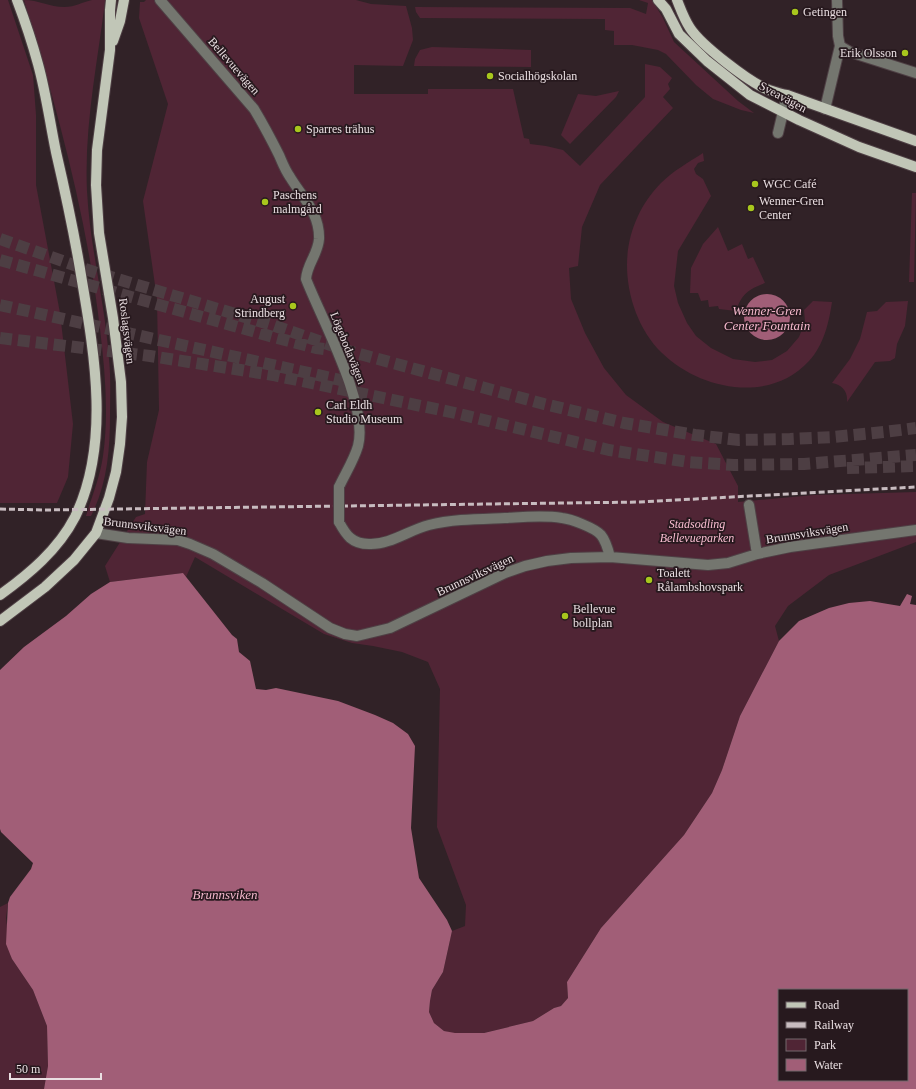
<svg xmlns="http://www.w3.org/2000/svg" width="916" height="1089" font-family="'Times New Roman',serif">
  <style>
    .green { fill: #502535 }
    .water { fill: #a15e77; fill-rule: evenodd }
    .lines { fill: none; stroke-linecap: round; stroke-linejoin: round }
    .highway-tunnel { stroke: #4d3e43; stroke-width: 12; stroke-dasharray: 12 6; stroke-linecap: butt }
    .minor-casing { stroke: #4f4045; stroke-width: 12 }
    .major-casing { stroke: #4f4045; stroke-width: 12 }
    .minor { stroke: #74766f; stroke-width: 10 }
    .major { stroke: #c1c6b7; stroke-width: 10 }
    .rail { stroke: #c8bcc0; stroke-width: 3; stroke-dasharray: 6 3; stroke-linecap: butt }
    .minor-bridge-casing { stroke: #4f4045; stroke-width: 12; stroke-linecap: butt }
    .minor-bridge { stroke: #74766f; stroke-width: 10 }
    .poi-dot { fill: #a8c71d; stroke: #27191e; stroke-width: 1.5 }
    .labels { text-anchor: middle; stroke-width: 3.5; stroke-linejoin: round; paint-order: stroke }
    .poi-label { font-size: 12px; fill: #eadfe2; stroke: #27191e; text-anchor: start }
    .street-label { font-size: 12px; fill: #eadfe2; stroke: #27191e }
    .park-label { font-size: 12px; font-style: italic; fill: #fabed2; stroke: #27191e }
    .water-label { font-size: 13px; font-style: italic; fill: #f5b9cd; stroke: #27191e }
  </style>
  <rect width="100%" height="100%" fill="#312227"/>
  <path class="green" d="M0 0H8L33 75 36 115V185L60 313 73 424 68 477 57 503H0Z
    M24 0C38 0 50 7 64 7 76 7 82 2 92 0 96 0 101 0 105 0V2C97 65 84 128 87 191 90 248 105 302 109 359 111 378 110 397 110 416 110 450 107 485 91 516H86C92 496 100 477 103 456 109 414 105 371 100 329 87 217 57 108 24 0Z
    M146 0H356L371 4 406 6 412 28 413 40 403 66 354 65V94H428V89H513L524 138 529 139 530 144 546 146 563 150 580 166 645 97V64L660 67 672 78 668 84 670 89 663 97 673 108 600 185 582 227 578 266 569 268 571 299 585 333 604 368 626 395 663 422 716 444 738 486V502L814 495 916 492V542L829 575 788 606 775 626 779 641 740 716 722 770 712 793 684 835 601 928 567 982 568 998 561 1006 554 1008 533 1021 484 1033 455 1034 444 1031 434 1023 429 1012 430 1001 432 990 443 972 452 931 465 926 466 905 437 827 440 689 428 662 402 652 373 646 352 643 324 634 195 557 186 577 183 573 110 582 105 566 136 517 145 514 147 462 159 410 157 299 143 201 168 104 139 18 140 2H144Z
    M639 0H652L663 18 674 42 738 101 754 113 741 110 713 99 696 85 666 54 658 50 632 45H614V31L605 30V19L420 18 416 12 415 7 630 8 646 14 648 3Z
    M432 47 531 50V67L414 66 415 59 420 50Z
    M619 91 616 97 570 144 561 135 578 94 596 96Z
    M703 153 704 161 698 163 694 169 696 174 703 179 711 196 678 251 674 286 678 303 687 323 696 336 711 348 733 359 755 362 772 360 787 351 799 337 805 322 804 310 813 301 832 302C829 322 824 345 809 361 770 404 700 390 662 353 639 331 627 296 627 265 627 234 640 204 661 183 673 171 689 162 703 153Z
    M912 193H916L914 282H909Z
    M718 227 728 251 742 244 748 259 753 257 765 283C749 289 742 293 736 311L719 309 718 306 709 307 708 300 701 301 698 293H690L691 268 703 244Z
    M908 301 905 326 897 344 895 358 890 361 875 362 847 402C848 391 842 385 832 383L850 359 860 339 867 312 877 311 886 302Z
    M8 903 6 918 12 959 33 990 47 1026 48 1066 44 1089H0V907Z"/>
  <path class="water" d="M744 317a23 23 0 1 1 46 0a23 23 0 1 1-46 0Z
    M183 573 232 635 237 639 239 652 250 661 256 689 266 690 276 688 338 701 375 715 393 723 408 734 415 746 411 828 419 878 447 920 452 931 443 972 432 990 430 1001 429 1012 434 1023 444 1031 455 1033H484L533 1021 554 1008 561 1006 568 998 567 982 601 928 684 835 712 793 722 770 740 716 779 641 799 621 829 608 849 603 870 601 900 606 907 594 912 596 910 604 916 605V1089H44L48 1066 47 1026 33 990 12 959 6 944 8 903 10 897 31 869 33 863 1 832 0 829V670L24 647 66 616 91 594 110 582ZM779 990H907V1080H779Z"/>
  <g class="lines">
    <path class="highway-tunnel" d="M0 239 94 272 272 325 345 350 544 404 624 423 695 435 739 440 790 439 833 437 884 432 916 428
      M0 260 277 338 316 348 324 349
      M0 305 345 381
      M0 338 150 356 273 375 455 413 609 450 688 462 734 465 804 464 916 455
      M847 468 916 466"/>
    <g class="minor-casing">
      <path id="minor" d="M160 0 254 109C263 124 271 139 279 155 282 162 285 170 290 177 302 197 320 213 319 239 318 254 307 264 306 279 321 318 369 405 358 446 354 460 345 474 339 487
        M840 46 850 52 916 73
        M825 109 840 46 838 36 837 0
        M778 133 787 95
        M749 505 757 554
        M339 522C346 535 352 544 369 544 390 545 409 530 429 525 453 519 480 519 505 518 524 517 543 515 562 518 571 519 595 528 601 535 606 541 608 549 610 557
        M96 533 128 538 178 540 190 544 213 554 262 583 330 628 345 634 357 636 390 628 505 573 525 566 547 561 571 558 610 557 708 565 728 563 757 554 790 547 916 530"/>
    </g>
    <g class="major-casing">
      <path id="major" d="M658 0 666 9 679 34 707 61 750 95 799 120 859 147 916 167
        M677 0C681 10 684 19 690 28 701 45 750 83 769 90 775 92 781 94 787 95L916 141
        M113 41 120 21 124 0
        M0 595C29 574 58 550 75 517 110 445 95 357 82 281 75 237 66 195 56 152 50 123 46 93 38 64 32 42 25 21 17 0
        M0 621 45 587 74 560 96 533 109 498 116 472 120 444 122 417 121 382 113 318 99 233 96 185 97 150 110 50V10L111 0"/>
    </g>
    <use href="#minor" class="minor"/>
    <use href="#major" class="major"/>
    <path class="rail" d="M0 509 44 510 640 502 916 487"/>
    <g class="minor-bridge-casing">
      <path id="minor-bridge" d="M339 487V522"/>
    </g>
    <use href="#minor-bridge" class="minor-bridge"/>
  </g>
  <g class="poi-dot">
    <circle cx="795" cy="12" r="4"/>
    <circle cx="905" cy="53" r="4"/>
    <circle cx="490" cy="76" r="4"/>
    <circle cx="298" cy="129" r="4"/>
    <circle cx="755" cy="184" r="4"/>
    <circle cx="265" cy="202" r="4"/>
    <circle cx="751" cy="208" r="4"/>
    <circle cx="293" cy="306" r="4"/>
    <circle cx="318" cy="412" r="4"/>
    <circle cx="649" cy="580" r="4"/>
    <circle cx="565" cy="616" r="4"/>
  </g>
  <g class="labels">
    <g class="poi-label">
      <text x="803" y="16">Getingen</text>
      <text x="897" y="57" text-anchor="end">Erik Olsson</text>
      <text x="498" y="80">Socialhögskolan</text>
      <text x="306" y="133">Sparres trähus</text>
      <text x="763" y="188">WGC Café</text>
      <text x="273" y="199">Paschens<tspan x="273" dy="14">malmgård</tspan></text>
      <text x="759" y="205">Wenner-Gren<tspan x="759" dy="14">Center</tspan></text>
      <text x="285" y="303" text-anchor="end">August<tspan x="285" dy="14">Strindberg</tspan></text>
      <text x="326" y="409">Carl Eldh<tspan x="326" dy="14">Studio Museum</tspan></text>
      <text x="657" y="577">Toalett<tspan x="657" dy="14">Rålambshovspark</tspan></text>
      <text x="573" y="613">Bellevue<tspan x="573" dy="14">bollplan</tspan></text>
    </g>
    <g class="street-label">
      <text transform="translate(234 66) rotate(49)" y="4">Bellevuevägen</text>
      <text transform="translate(783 97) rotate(28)" y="4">Sveavägen</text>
      <text transform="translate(127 331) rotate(83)" y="4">Roslagsvägen</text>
      <text transform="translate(348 348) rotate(68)" y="4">Lögebodavägen</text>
      <text transform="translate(145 526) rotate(7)" y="4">Brunnsviksvägen</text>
      <text transform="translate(807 533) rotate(-9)" y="4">Brunnsviksvägen</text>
      <text transform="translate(475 575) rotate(-25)" y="4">Brunnsviksvägen</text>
    </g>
    <g class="park-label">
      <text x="697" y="528">Stadsodling<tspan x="697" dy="14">Bellevueparken</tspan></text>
    </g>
    <g class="water-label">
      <text x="767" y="315">Wenner-Gren<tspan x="767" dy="15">Center Fountain</tspan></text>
      <text x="225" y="899">Brunnsviken</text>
    </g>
  </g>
  <rect x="778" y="989" width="130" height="92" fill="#27191e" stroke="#75686c"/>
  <rect x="786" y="1002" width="20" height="6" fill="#c1c6b7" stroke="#75686c"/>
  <text x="814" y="1009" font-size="12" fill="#eadfe2">Road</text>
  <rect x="786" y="1022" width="20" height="6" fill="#c8bcc0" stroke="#75686c"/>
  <text x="814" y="1029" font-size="12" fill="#eadfe2">Railway</text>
  <rect x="786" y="1039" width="20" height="12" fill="#502535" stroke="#75686c"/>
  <text x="814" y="1049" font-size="12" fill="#eadfe2">Park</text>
  <rect x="786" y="1059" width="20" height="12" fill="#a15e77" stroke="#75686c"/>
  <text x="814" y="1069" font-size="12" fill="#eadfe2">Water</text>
  <path d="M10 1073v6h91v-6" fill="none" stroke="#eadfe2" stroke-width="2"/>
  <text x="16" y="1073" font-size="12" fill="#eadfe2" stroke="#27191e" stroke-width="3" paint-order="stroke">50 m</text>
</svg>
